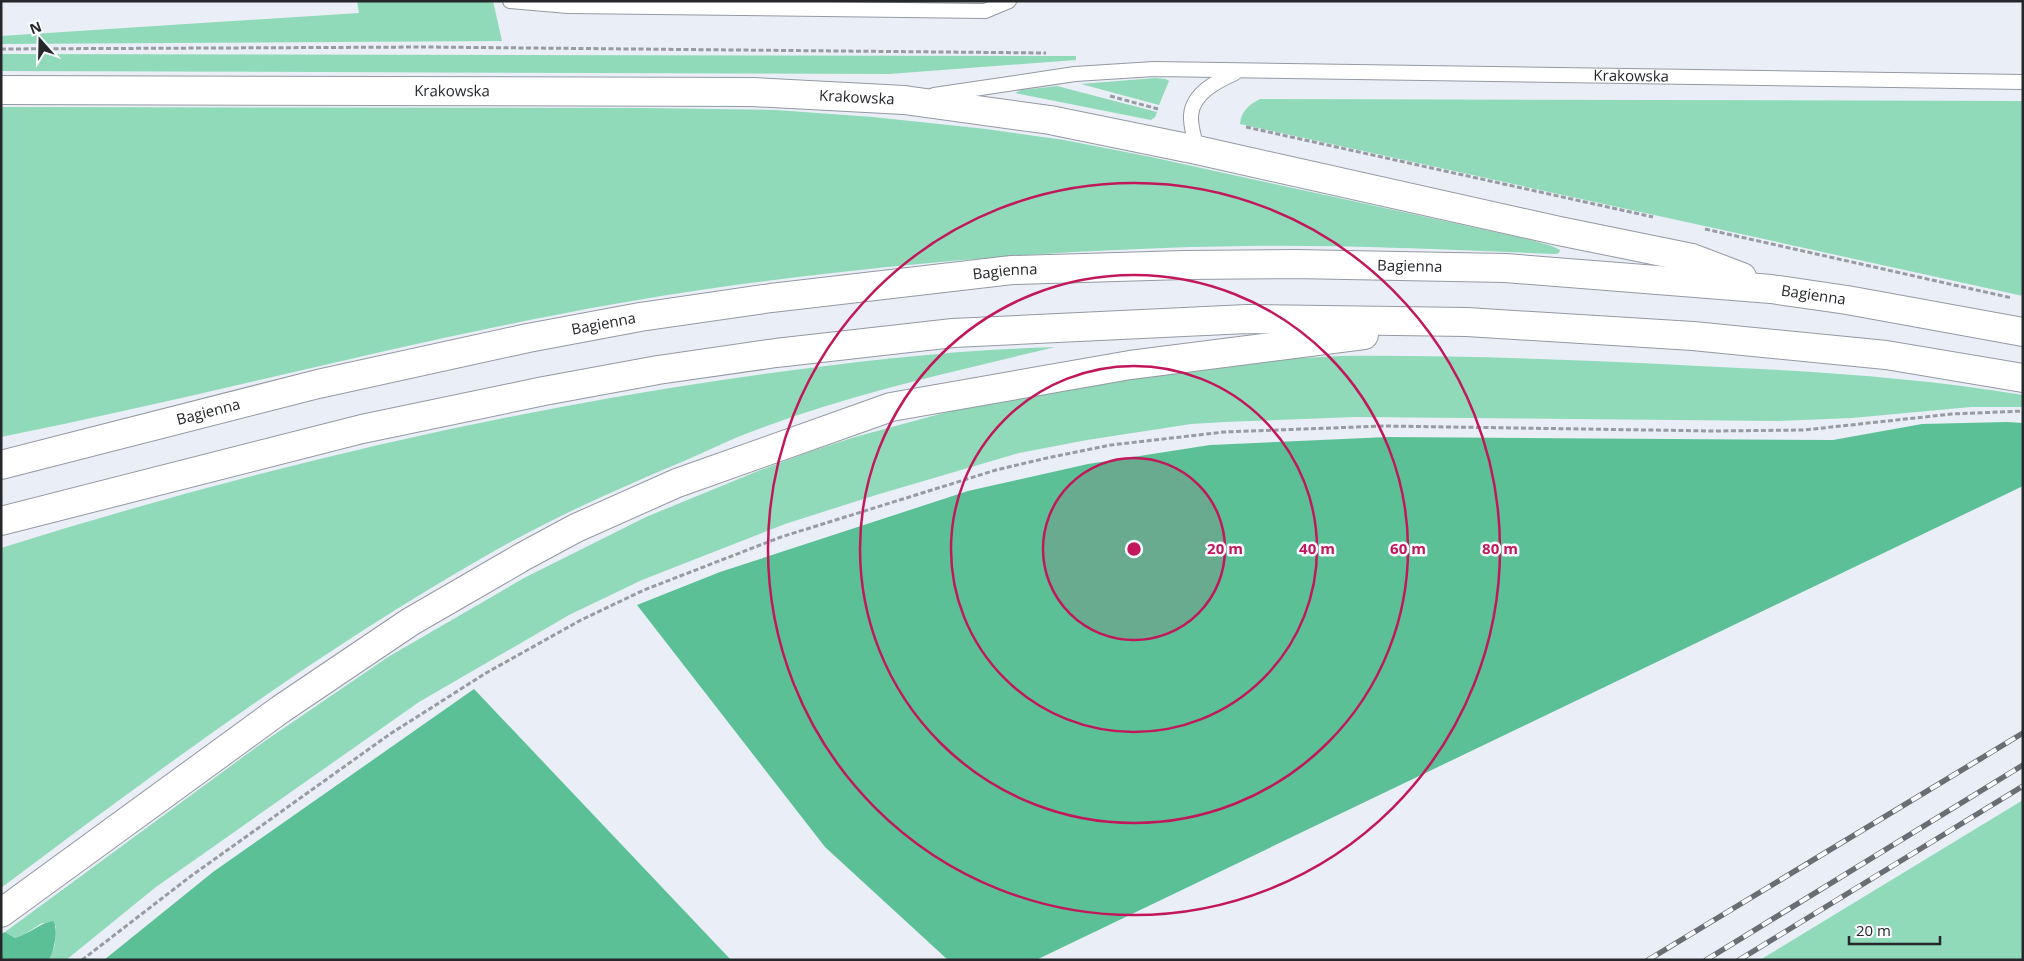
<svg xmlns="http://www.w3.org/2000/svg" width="2024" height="961" font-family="'Open Sans',sans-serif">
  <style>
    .green { fill: #90dab9 }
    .forest { fill: #5cc097 }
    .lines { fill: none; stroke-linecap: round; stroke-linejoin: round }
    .service-casing { stroke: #9499a2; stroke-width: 16 }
    .tertiary-casing { stroke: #9499a2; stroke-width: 30 }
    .primary-casing { stroke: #9499a2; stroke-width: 30 }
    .path { stroke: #989ba2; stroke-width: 3; stroke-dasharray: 5 2.5; stroke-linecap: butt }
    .service { stroke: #fff; stroke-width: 14 }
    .tertiary { stroke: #fff; stroke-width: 28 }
    .primary { stroke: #fff; stroke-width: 28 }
    .rail-casing { stroke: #6a6d72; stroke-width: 5.5 }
    .rail { stroke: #f9fbff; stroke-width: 4; stroke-dasharray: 11; stroke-linecap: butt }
    .ring { fill: none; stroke: #c2185b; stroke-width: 2.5 }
    .labels { text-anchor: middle; stroke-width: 5; stroke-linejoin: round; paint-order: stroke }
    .street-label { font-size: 15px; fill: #25272a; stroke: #f9fbff }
    .centre { fill: #c2185b; stroke: #f9fbff; stroke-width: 2.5 }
    .ring-label { font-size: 15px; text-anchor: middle; font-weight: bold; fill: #c2185b; stroke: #f9fbff; stroke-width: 5; stroke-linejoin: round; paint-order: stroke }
  </style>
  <rect width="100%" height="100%" fill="#e9eef7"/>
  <path class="green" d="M357 1H493L502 41 1 44V36L359 13Z
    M1 54 1076 56V60L889 74 1 71Z
    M1155 78 1166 79 1169 81 1159 105 1081 84Z
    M1057 86 1157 112 1155 117 1151 120 1015 93 1022 90Z
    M1260 99 2023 101V296L1240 124C1241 111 1249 105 1260 99Z
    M1 107 644 108 776 110 873 117 986 129 1064 140 1151 157 1527 239 1552 246 1560 250 1559 253 1556 254C1454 250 1351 245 1248 246 1072 248 895 263 721 287 478 321 242 389 1 437Z
    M1055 347C952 372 848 394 748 433 724 442 701 454 677 464 610 492 544 522 482 558 313 655 157 771 1 888V548C237 474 478 416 722 380 832 364 944 350 1055 347Z
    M1339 356C1459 355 1579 360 1699 366 1807 371 1915 377 2023 395V407H1971L1852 418 1777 421 1355 417 1225 422 1191 424 1087 440 1019 453 876 495 785 524 642 580 569 615 419 702 156 887 66 960H49L55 945 56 926 42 923 23 935 15 938 5 932 262 743 388 657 524 578 646 517 758 471 809 452 855 437 962 408 1056 388 1264 360Z
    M2023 800V960H1760Z"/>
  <path class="forest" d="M2007 422 2023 423V486L1036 960H948L825 847 637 605 720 572 968 491 1088 464 1210 445 1388 437 1833 440 1922 424Z
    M474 689 731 960H104L213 872Z
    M53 921C59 929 54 951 49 960H1V934L5 932 15 938C29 934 38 924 53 921Z"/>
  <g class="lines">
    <g class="service-casing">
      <g id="service">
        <path d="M510 1 568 6 985 11 1009 1"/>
        <path id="s1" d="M934 95 1075 74 1154 69 2023 82"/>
        <path d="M1197 150C1195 139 1190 126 1191 115 1193 93 1217 81 1235 73"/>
      </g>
    </g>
    <g class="tertiary-casing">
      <g id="tertiary">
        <path id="s2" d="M1 90 752 92 904 100"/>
      </g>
    </g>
    <g class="primary-casing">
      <g id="primary">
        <path d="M904 100 1050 120 1197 150 1559 231 1692 258 1742 277"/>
        <path id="s3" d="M1 465 318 384 528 338 640 317 771 298 1012 270 1184 265 1294 264 1505 268 1771 289 1847 300 2023 332"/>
        <path d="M1 521 362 429 544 391 658 370 776 353 953 333 1247 319 1467 322 1693 336 1886 355 2023 378"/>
        <path d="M1 913 281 709 410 622 524 556 576 528 677 483 891 407 1130 365 1364 335"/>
      </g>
    </g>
    <path class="path" d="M1 49 427 47 1046 53
      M1110 96 1158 109
      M1246 127 1653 217
      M1705 229 2012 298
      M82 960 191 876 390 734 486 673 581 620 644 590 781 537 996 470 1047 458 1111 445 1224 432 1384 426 1714 431 1804 430 1952 414 2023 411"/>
    <use href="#service" class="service"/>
    <use href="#tertiary" class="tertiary"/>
    <use href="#primary" class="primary"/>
    <g class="rail-casing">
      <path id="rail" d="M1648 960 2023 733
        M1706 960 2023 765
        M1739 960 2023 786"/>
    </g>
    <use href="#rail" class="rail"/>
  </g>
  <circle cx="1134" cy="549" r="91" fill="#c2185b" fill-opacity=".12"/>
  <g class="ring">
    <circle cx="1134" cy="549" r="91"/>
    <circle cx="1134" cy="549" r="183"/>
    <circle cx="1134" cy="549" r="274"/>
    <circle cx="1134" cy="549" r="366"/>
  </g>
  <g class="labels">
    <g class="street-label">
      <text dy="5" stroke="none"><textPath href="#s1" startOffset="699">Krakowska</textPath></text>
      <text dy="5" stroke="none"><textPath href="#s2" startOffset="451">Krakowska</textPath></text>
      <text dy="5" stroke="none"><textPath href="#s2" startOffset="856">Krakowska</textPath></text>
      <text dy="5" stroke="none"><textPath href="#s3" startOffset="1429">Bagienna</textPath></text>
      <text dy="5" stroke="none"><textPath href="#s3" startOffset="1024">Bagienna</textPath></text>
      <text dy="5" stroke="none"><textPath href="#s3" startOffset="1834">Bagienna</textPath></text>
      <text dy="5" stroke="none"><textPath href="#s3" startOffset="619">Bagienna</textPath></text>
      <text dy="5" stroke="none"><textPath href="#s3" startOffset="214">Bagienna</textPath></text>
    </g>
  </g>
  <circle cx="1134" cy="549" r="8" class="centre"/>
  <g class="ring-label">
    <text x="1225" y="554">20 m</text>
    <text x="1317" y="554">40 m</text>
    <text x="1408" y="554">60 m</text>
    <text x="1500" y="554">80 m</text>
  </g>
  <rect width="2024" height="961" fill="none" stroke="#25272a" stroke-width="5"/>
  <g transform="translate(40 40) rotate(340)" stroke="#f9fbff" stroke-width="4" paint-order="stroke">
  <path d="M0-4L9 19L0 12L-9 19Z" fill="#25272a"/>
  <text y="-8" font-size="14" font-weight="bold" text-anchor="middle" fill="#25272a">N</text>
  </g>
  <path d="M1849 936v8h91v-8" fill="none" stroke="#25272a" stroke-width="2.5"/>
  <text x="1856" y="936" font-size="15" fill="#25272a" stroke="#f9fbff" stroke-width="4" paint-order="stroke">20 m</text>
</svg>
